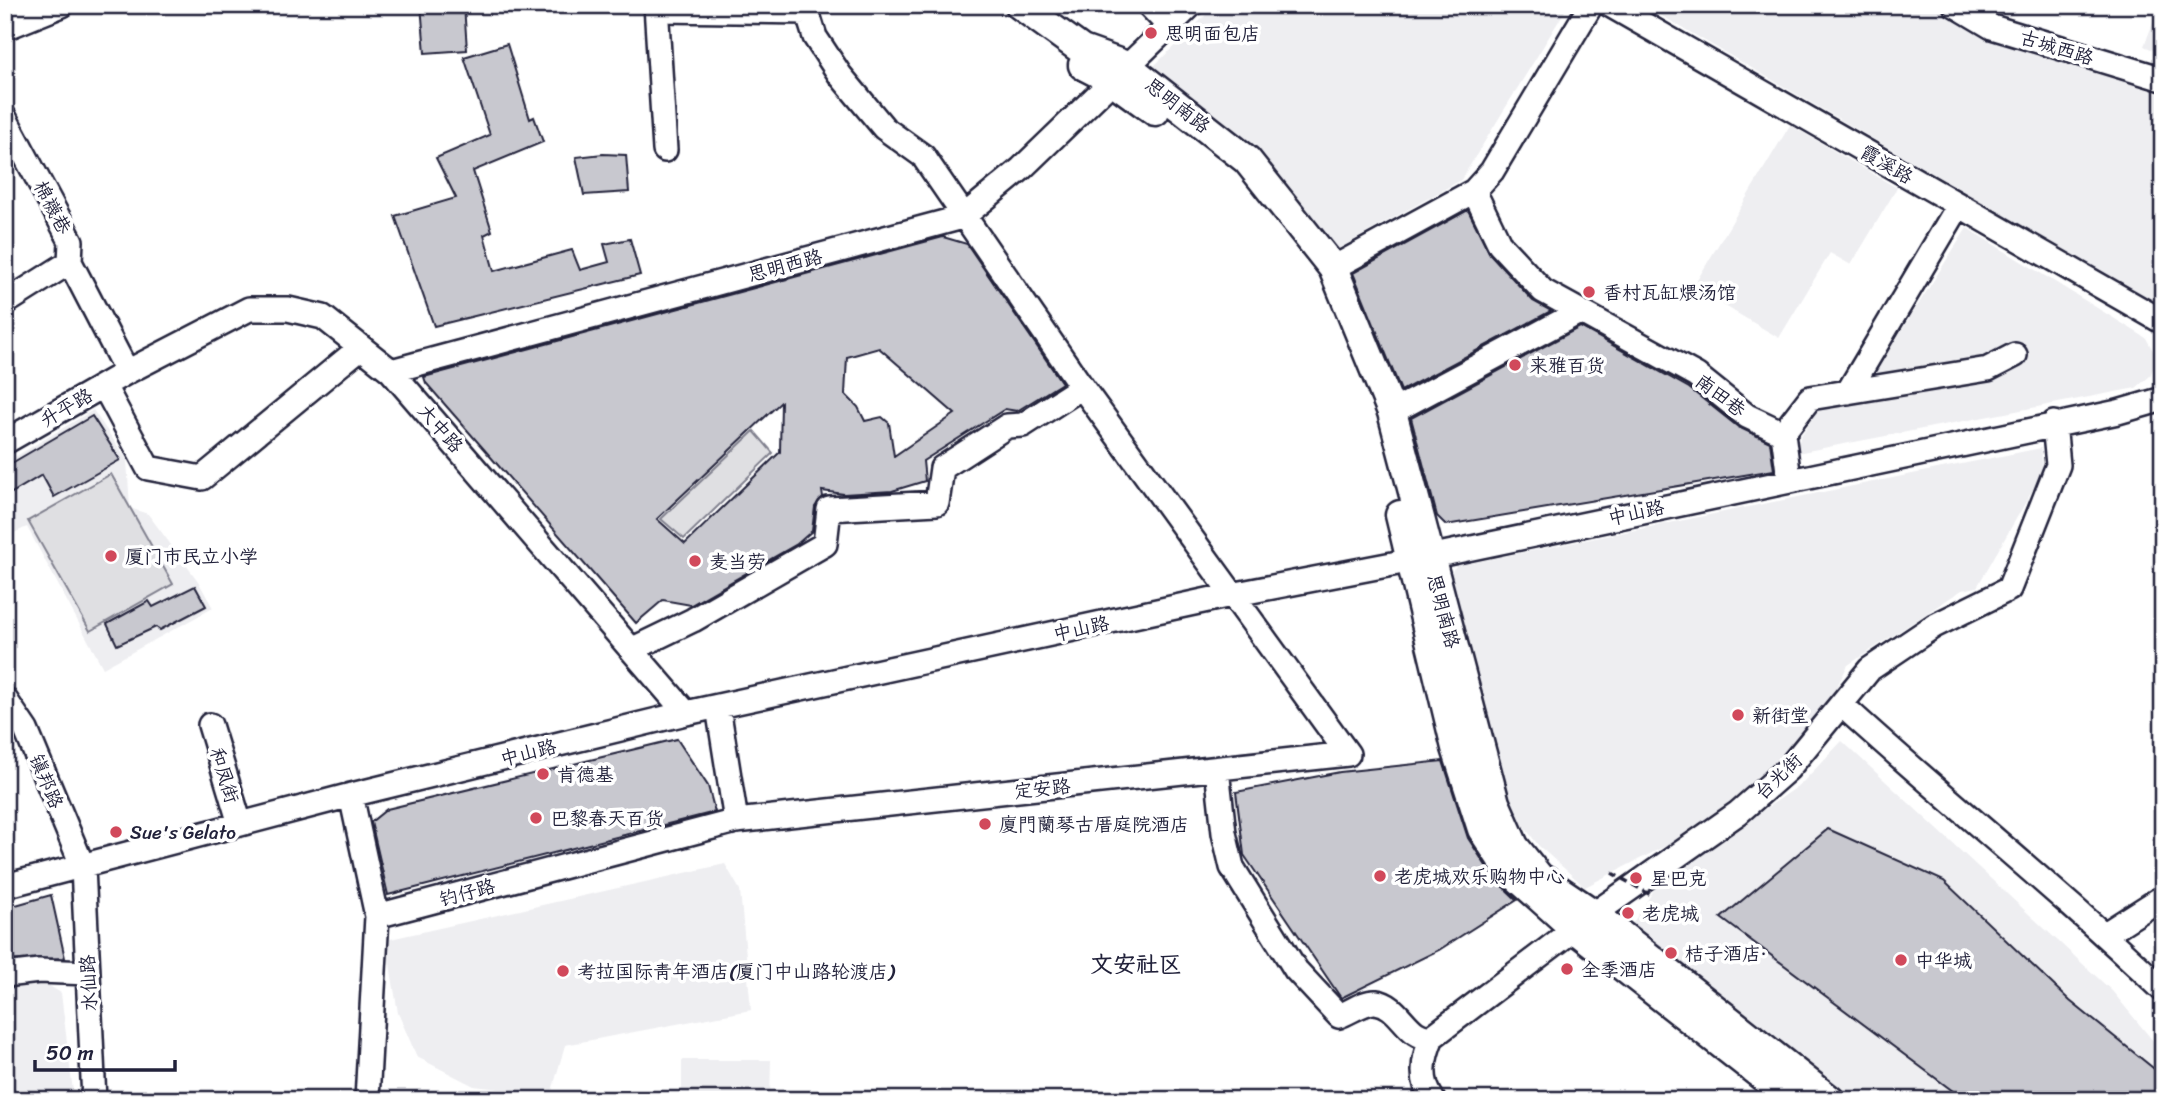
<svg xmlns="http://www.w3.org/2000/svg" width="2168" height="1105" font-family="Sriracha,'LXGW WenKai TC',sans-serif">
  <style>
    .built { fill: #eeeef1 }
    .green { fill: #dfdfe2; stroke: #80808e; stroke-width: 2 }
    .building { fill: #c8c8cf; stroke: #22223b; stroke-width: 2; fill-rule: evenodd }
    .lines { fill: none; stroke-linecap: round; stroke-linejoin: round }
    .minor-casing { stroke: #22223b; stroke-width: 28 }
    .major-casing { stroke: #22223b; stroke-width: 33 }
    .minor { stroke: #fff; stroke-width: 23 }
    .major { stroke: #fff; stroke-width: 28 }
    .path-bridge { stroke: #22223b; stroke-width: 3.5; stroke-dasharray: 7 5; stroke-linecap: butt }
    .poi-dot { fill: #d1495b; stroke: #fff; stroke-width: 2.5 }
    .labels { text-anchor: middle; stroke-width: 7; stroke-linejoin: round; paint-order: stroke }
    .poi-label { font-size: 19px; fill: #22223b; stroke: #fff; text-anchor: start }
    .street-label { font-size: 19px; fill: #22223b; stroke: #fff }
    .quarter-label { font-size: 23px; font-weight: bold; fill: #22223b; stroke: #fff }
  </style>
  <rect width="100%" height="100%" fill="#fff"/>
  <filter id="ink" filterUnits="userSpaceOnUse"><feTurbulence type="fractalNoise" baseFrequency=".0143" numOctaves="2"/><feDisplacementMap in="SourceGraphic" scale="14" xChannelSelector="R" yChannelSelector="G"/><feConvolveMatrix kernelMatrix="1 2 1 2 8 2 1 2 1" color-interpolation-filters="sRGB"/></filter>
  <g filter="url(#ink)">
    <path class="built" d="M1216 5H1566L1568 6 1461 180 1334 251 1261 153 1151 69Z
      M1643 5H1930L1973 28 2163 95V307Z
      M2160 5H2163V54L2144 46Z
      M1790 125 1897 188 1851 265 1830 253 1779 338 1693 287Z
      M1967 228 2146 338 2157 358 2150 376 2136 388 1797 453 1800 437 1819 409 1854 405Z
      M93 410 127 460 130 508 148 514 198 581 213 608 103 668 27 527 5 537V463Z
      M2041 448 2043 472 1977 587 1962 590 1848 665 1830 700 1758 780 1685 836 1585 887 1539 846 1508 806 1445 580 1456 566Z
      M1842 741 2112 991 2163 1053V1100H1853L1631 926 1659 882 1800 785Z
      M725 864 740 890 751 1010 565 1045 551 1095 474 1086 417 1057 398 1013 386 940Z
      M35 977 61 993 74 1100H5V980Z
      M682 1060H771L770 1100H682Z"/>
    <path class="green" d="M754 431 773 453 684 539 661 519Z
      M111 474 173 584 90 631 28 521Z"/>
    <path class="building" d="M421 5H464L467 50 425 53Z
      M507 44 530 119 534 117 543 142 473 171 492 231 484 235 494 271 572 250 580 270 609 262 604 244 630 239 640 275 434 326 395 216 456 198 436 158 490 135 464 57Z
      M603 154 626 155 629 192 584 195 576 157Z
      M1468 210 1490 254 1533 301 1551 311 1401 391 1353 273Z
      M943 237 967 244 1062 383 1017 411 1005 409 923 461 925 481 892 491 844 494 822 491 823 497 815 507 812 531 797 544 691 605 663 600 636 623 426 383 424 377ZM879 348 955 414 894 456 889 423 882 417 865 421 858 407 845 394 847 357ZM781 402 780 452 685 544 657 519Z
      M1580 327 1689 388 1738 427 1770 442 1774 470 1446 525 1437 516 1411 418Z
      M92 416 120 460 54 497 42 475 5 497V467Z
      M195 586 206 606 160 630 156 627 117 645 107 624 149 601 153 607Z
      M677 739 708 786 715 812 388 895 371 822 387 809Z
      M1443 761 1468 838 1494 878 1517 900 1439 950 1341 998 1244 855 1236 792 1340 772Z
      M1828 829 1944 881 2070 1001 2163 1076V1100H1965L1721 918Z
      M51 895 65 958 5 961V908Z"/>
    <g class="lines">
      <g class="minor-casing">
        <path id="minor" d="M656 5 665 150
          M1149 5 1169 26
          M1610 5 2163 322
          M1955 5 1992 27 2163 79
          M658 10 807 12
          M5 28 62 5
          M5 118 71 241 70 262
          M1474 191 1500 245 1543 291 1696 375 1747 416 1783 433 1810 398 1988 369 2015 355
          M1333 268 1474 191 1492 171 1591 5
          M5 303 70 262 127 372
          M391 371 963 217 1021 169 1191 5
          M104 386 148 468 202 478 360 348
          M1848 392 1959 205
          M1392 412 1579 312
          M1783 433 1789 479
          M5 442 127 372 249 309H288L323 317 391 371 686 713
          M633 649 693 620 825 544 829 509 937 503 942 468 1007 426 1023 425 1082 387
          M5 699 26 730 83 867 94 1100
          M1843 706C1948 802 2060 891 2163 990
          M718 707 736 821
          M210 725 240 824
          M1217 769 1224 833 1232 867 1296 970 1339 1016C1350 1012 1365 1001 1376 1002 1401 1005 1407 1040 1432 1037
          M351 795 377 916 367 1100
          M5 886 351 795 686 713 1231 595 1429 557 2118 412 2163 399
          M377 916 736 821 1348 754 1082 387 923 156 884 128 840 75 815 37 805 5
          M2105 934 2163 897
          M5 975 39 971 88 973
          M1433 1100C1419 1080 1423 1058 1432 1037L1594 914 1738 813 1788 769 1870 669 1934 626 2009 589 2058 465 2054 423"/>
      </g>
      <g class="major-casing">
        <path id="major" d="M1020 5 1082 50 1127 66 1247 160 1333 268 1392 412 1495 803 1514 846 1539 877 1594 914 1830 1100
          M1083 65 1112 80 1155 111
          M1400 515 1456 748 1482 829 1508 869 1575 929 1793 1100"/>
      </g>
      <use href="#minor" class="minor"/>
      <use href="#major" class="major"/>
      <path class="path-bridge" d="M1612 873 1651 895"/>
    </g>
  </g>
  <g class="poi-dot">
    <circle cx="1151" cy="33" r="7"/>
    <circle cx="1589" cy="292" r="7"/>
    <circle cx="1515" cy="365" r="7"/>
    <circle cx="111" cy="556" r="7"/>
    <circle cx="695" cy="561" r="7"/>
    <circle cx="1738" cy="715" r="7"/>
    <circle cx="543" cy="774" r="7"/>
    <circle cx="536" cy="818" r="7"/>
    <circle cx="985" cy="824" r="7"/>
    <circle cx="116" cy="832" r="7"/>
    <circle cx="1380" cy="876" r="7"/>
    <circle cx="1636" cy="878" r="7"/>
    <circle cx="1628" cy="913" r="7"/>
    <circle cx="1671" cy="953" r="7"/>
    <circle cx="1901" cy="960" r="7"/>
    <circle cx="1567" cy="969" r="7"/>
    <circle cx="563" cy="971" r="7"/>
  </g>
  <g class="labels">
    <g class="poi-label">
      <text x="1165" y="40">思明面包店</text>
      <text x="1603" y="299">香村瓦缸煨汤馆</text>
      <text x="1529" y="372">来雅百货</text>
      <text x="125" y="563">厦门市民立小学</text>
      <text x="709" y="568">麦当劳</text>
      <text x="1752" y="722">新街堂</text>
      <text x="557" y="781">肯德基</text>
      <text x="550" y="825">巴黎春天百货</text>
      <text x="999" y="831">廈門蘭琴古厝庭院酒店</text>
      <text x="130" y="839">Sue's Gelato</text>
      <text x="1394" y="883">老虎城欢乐购物中心</text>
      <text x="1650" y="885">星巴克</text>
      <text x="1642" y="920">老虎城</text>
      <text x="1685" y="960">桔子酒店·</text>
      <text x="1915" y="967">中华城</text>
      <text x="1581" y="976">全季酒店</text>
      <text x="577" y="978">考拉国际青年酒店(厦门中山路轮渡店)</text>
    </g>
    <g class="street-label">
      <text transform="translate(2057 47) rotate(17)" y="7">古城西路</text>
      <text transform="translate(1178 105) rotate(38)" y="7">思明南路</text>
      <text transform="translate(1887 164) rotate(30)" y="7">霞溪路</text>
      <text transform="translate(53 207) rotate(62)" y="7">棉襪巷</text>
      <text transform="translate(785 265) rotate(-15)" y="7">思明西路</text>
      <text transform="translate(1721 395) rotate(37)" y="7">南田巷</text>
      <text transform="translate(66 407) rotate(-30)" y="7">升平路</text>
      <text transform="translate(441 428) rotate(49)" y="7">大中路</text>
      <text transform="translate(1636 512) rotate(-12)" y="7">中山路</text>
      <text transform="translate(1444 611) rotate(75)" y="7">思明南路</text>
      <text transform="translate(1081 628) rotate(-12)" y="7">中山路</text>
      <text transform="translate(528 752) rotate(-14)" y="7">中山路</text>
      <text transform="translate(225 775) rotate(73)" y="7">和凤街</text>
      <text transform="translate(1778 776) rotate(-44)" y="7">台光街</text>
      <text transform="translate(47 781) rotate(67)" y="7">镇邦路</text>
      <text transform="translate(1042 788) rotate(-6)" y="7">定安路</text>
      <text transform="translate(467 892) rotate(-15)" y="7">钓仔路</text>
      <text transform="translate(88 983) rotate(-93)" y="7">水仙路</text>
    </g>
    <g class="quarter-label">
      <text x="1136" y="972">文安社区</text>
    </g>
  </g>
  <rect width="2168" height="1105" fill="none" stroke="#fff" stroke-width="28"/>
  <rect x="14" y="14" width="2140" height="1077" fill="none" stroke="#22223b" stroke-width="2.5" filter="url(#ink)"/>
  <path d="M35 1060v10h140v-10" fill="none" stroke="#22223b" stroke-width="3.5"/>
  <text x="46" y="1060" font-size="21" fill="#22223b" stroke="#ffffff" stroke-width="5" paint-order="stroke">50 m</text>
</svg>
